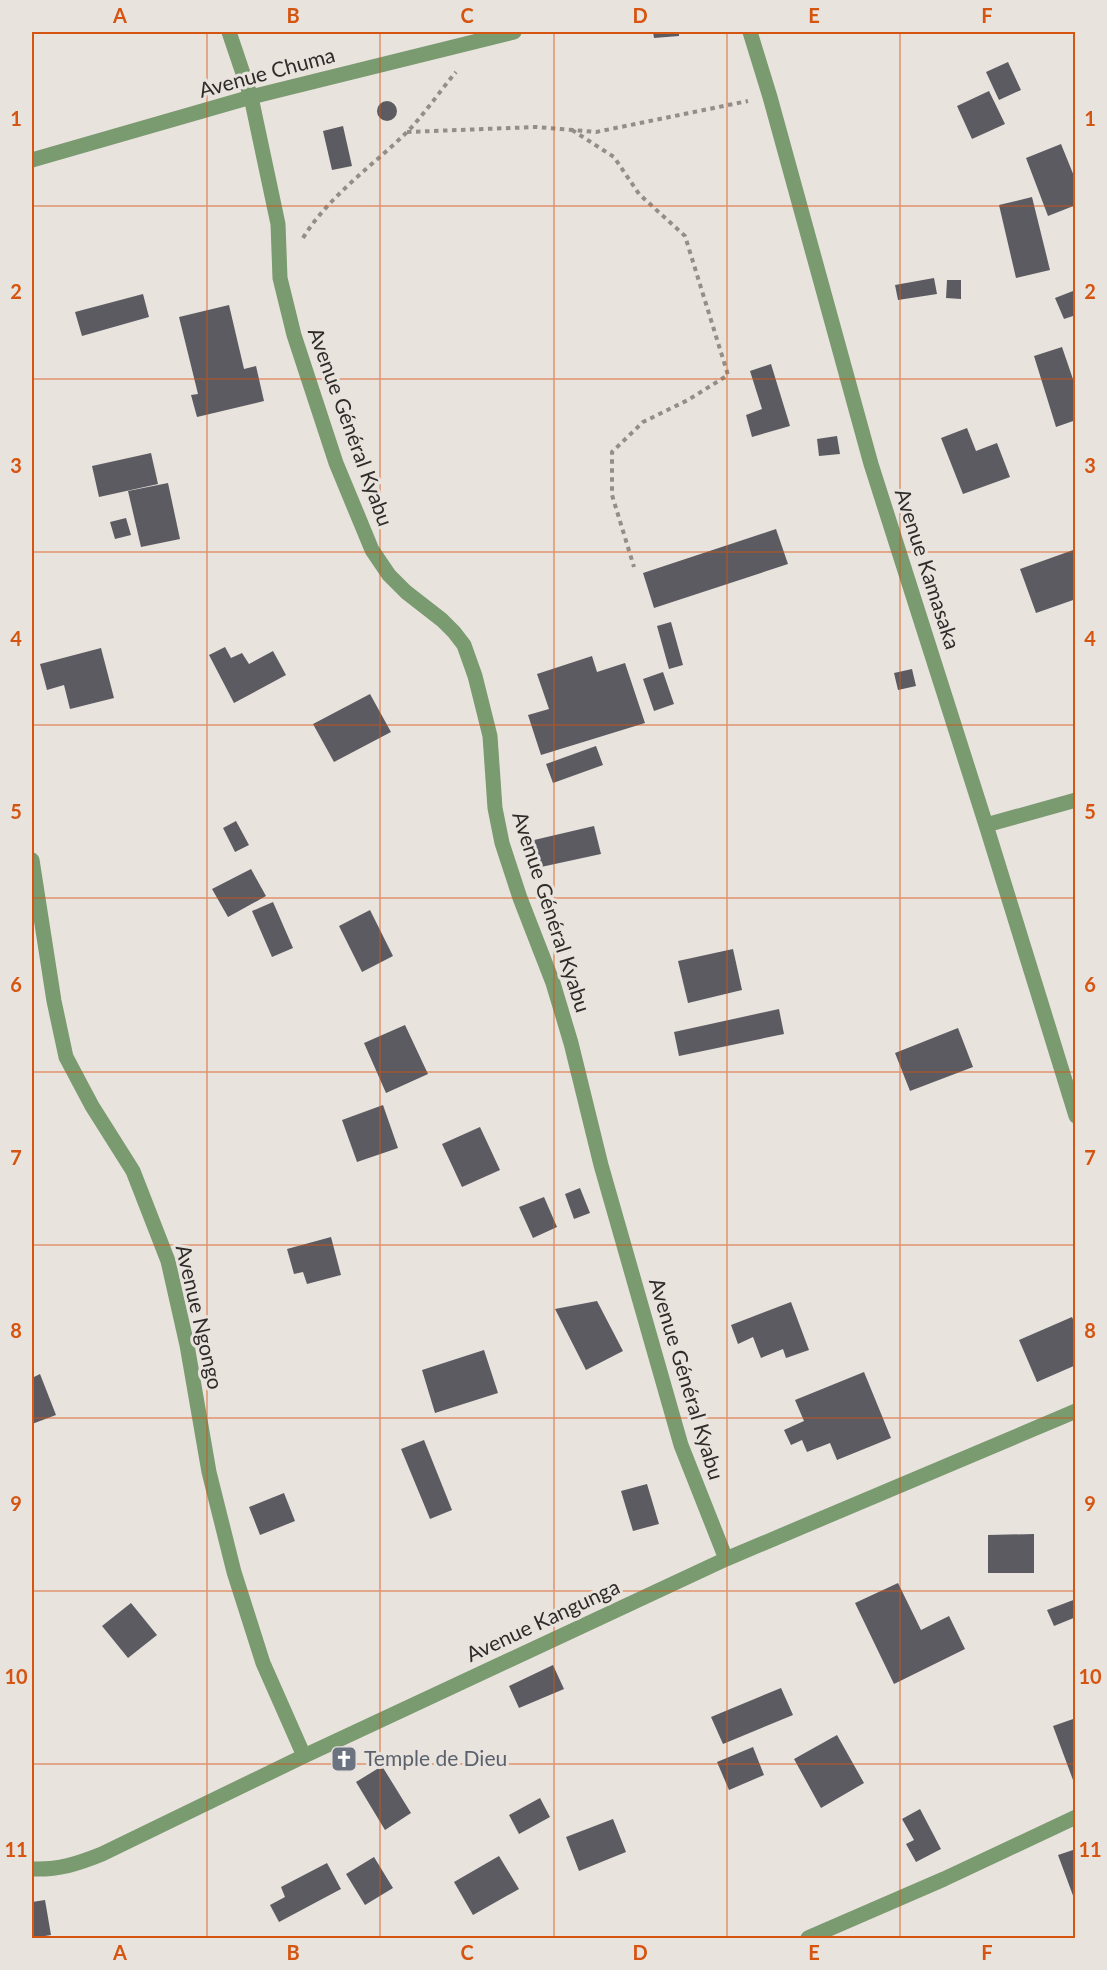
<svg xmlns="http://www.w3.org/2000/svg" width="1107" height="1970" font-family="Lato,sans-serif">
  <style>
    .building { fill: #5c5b61 }
    .lines { fill: none; stroke-linecap: round; stroke-linejoin: round }
    .path { stroke: #938e8a; stroke-width: 4; stroke-dasharray: 4.5 4.5; stroke-linecap: butt }
    .minor { stroke: #7a9a6f; stroke-width: 15 }
    .grid { fill: none; stroke: #d5540f; stroke-width: 1.5; stroke-opacity: 0.55 }
    .labels { text-anchor: middle; stroke-width: 6; stroke-linejoin: round; paint-order: stroke }
    .street-label { font-size: 21px; fill: #2e2b29; stroke: #e9e3de }
    .worship-label { font-size: 21px; fill: #5b616d; stroke: #e9e3de; text-anchor: start }
    .neatline { fill: none; stroke: #d5540f; stroke-width: 2 }
    .grid-label { font-size: 20px; text-anchor: middle; font-weight: bold; fill: #d5540f }
  </style>
  <rect width="100%" height="100%" fill="#e9e3de"/>
  <path class="building" d="M653 32H679V36L654 38Z
    M1008 62 1021 90 999 100 986 72Z
    M989 91 1005 124 972 139 957 106Z
    M377 111a10 10 0 1 1 20 0a10 10 0 1 1-20 0Z
    M343 126 352 166 332 170 323 131Z
    M1061 144 1076 181V205L1048 216 1026 158Z
    M1032 197 1050 270 1016 278 999 205Z
    M934 278 937 294 898 300 895 285Z
    M947 280H961V299L946 298Z
    M1073 291 1076 297V315L1064 319 1055 298Z
    M143 294 149 317 82 336 75 312Z
    M229 305 244 369 256 366 264 401 197 417 191 395 198 394 179 317Z
    M1062 347 1076 388V420L1056 427 1034 356Z
    M771 364 790 426 752 437 746 415 762 409 750 371Z
    M967 428 976 451 997 443 1010 477 963 494 941 438Z
    M837 436 840 454 819 456 817 439Z
    M151 453 158 484 99 497 92 466Z
    M168 483 180 539 141 547 128 491Z
    M126 518 131 535 115 539 110 522Z
    M776 529 788 564 654 608 643 573Z
    M1076 549V599L1036 613 1020 569Z
    M671 622 683 665 669 669 657 626Z
    M225 647 231 658 242 653 249 664 273 651 286 675 234 703 209 655Z
    M101 648 114 698 70 709 64 685 47 690 40 664Z
    M592 656 597 672 625 663 645 723 541 755 528 715 549 709 537 674Z
    M912 669 916 686 898 690 894 673Z
    M663 672 674 704 654 711 643 679Z
    M370 694 391 732 334 762 313 724Z
    M596 746 603 765 553 783 546 764Z
    M236 821 249 845 235 852 223 828Z
    M594 826 601 854 541 867 534 840Z
    M251 869 266 896 228 917 212 889Z
    M273 902 293 948 272 957 252 911Z
    M370 910 393 956 362 972 339 926Z
    M733 949 742 990 688 1003 678 961Z
    M779 1009 784 1034 679 1056 674 1032Z
    M405 1025 428 1074 386 1093 364 1043Z
    M958 1028 973 1067 910 1091 895 1053Z
    M383 1105 398 1148 357 1162 342 1120Z
    M480 1127 500 1170 462 1187 442 1144Z
    M580 1188 590 1213 574 1219 565 1194Z
    M544 1197 557 1227 533 1238 519 1207Z
    M331 1237 341 1275 307 1284 303 1272 294 1274 287 1249Z
    M597 1301 623 1351 586 1370 555 1309Z
    M791 1302 809 1350 786 1358 783 1349 761 1358 753 1337 738 1344 731 1325Z
    M1072 1317 1076 1326V1365L1037 1382 1019 1340Z
    M484 1350 498 1393 435 1413 422 1370Z
    M864 1372 891 1438 837 1460 830 1443 807 1452 802 1440 791 1445 784 1430 804 1421 795 1400Z
    M40 1374 56 1415 32 1424V1378Z
    M424 1440 452 1510 430 1519 401 1449Z
    M647 1484 659 1524 633 1531 621 1491Z
    M284 1493 295 1521 260 1535 249 1507Z
    M1034 1534V1573H988V1535Z
    M898 1583 921 1630 949 1616 965 1649 894 1684 855 1603Z
    M1076 1599V1617L1054 1626 1047 1610Z
    M131 1603 157 1635 128 1658 102 1626Z
    M553 1665 564 1689 519 1708 509 1686Z
    M781 1688 793 1715 723 1744 711 1717Z
    M1076 1718V1780H1073L1053 1726Z
    M837 1735 864 1783 821 1808 794 1759Z
    M753 1747 764 1775 729 1790 717 1762Z
    M382 1766 411 1813 385 1830 356 1782Z
    M540 1798 550 1817 519 1834 509 1815Z
    M920 1809 941 1849 916 1862 906 1844 914 1840 902 1819Z
    M613 1819 626 1852 579 1871 566 1837Z
    M1076 1849V1901H1075L1058 1855Z
    M499 1856 519 1889 473 1915 454 1882Z
    M374 1857 393 1888 365 1905 346 1874Z
    M327 1863 341 1889 279 1922 270 1905 285 1897 281 1887Z
    M45 1900 51 1935 32 1938V1902Z"/>
  <g class="lines">
    <path class="path" d="M572 130 614 157 639 194 685 236 728 375 688 400 643 422 612 452V495L634 567
      M407 132 536 127 596 132 748 101
      M303 238C329 196 371 167 406 133 424 115 439 92 456 72"/>
    <path class="minor" d="M229 32 251 97 278 224 280 278 294 335 336 463 372 550 389 575 406 592 442 620 454 632 464 645 475 676 490 736 495 808 502 843 520 898 553 983 571 1043 601 1165 681 1445 726 1559
      M750 32 770 97 871 464 986 825 1076 1116
      M32 160 251 97 514 32
      M986 825 1076 800
      M32 860 54 1001 66 1057 92 1106 133 1171 168 1261 187 1345 209 1472 234 1572 263 1663 304 1756
      M32 1869C59 1870 77 1864 102 1854L304 1756 726 1559 1076 1411
      M808 1938 944 1879 1076 1817"/>
  </g>
  <path class="grid" d="M207 32V1938M380 32V1938M554 32V1938M727 32V1938M900 32V1938M32 206H1076M32 379H1076M32 552H1076M32 725H1076M32 898H1076M32 1072H1076M32 1245H1076M32 1418H1076M32 1591H1076M32 1764H1076"/>
  <defs>
    <g id="church-square" transform="scale(1.35)"><rect x="-9" y="-9" width="18" height="18" rx="4" fill="#6b7280" stroke="#e9e3de"/><path d="M-1.2-6h2.4v3.5h3.3v2.4h-3.3V6h-2.4V-.1h-3.3v-2.4h3.3Z" fill="#fff"/></g>
  </defs>
  <g fill-rule="evenodd">
    <use href="#church-square" x="344" y="1759"/>
  </g>
  <g class="labels">
    <g class="street-label">
      <text transform="translate(267 73) rotate(-15)" y="7">Avenue Chuma</text>
      <text transform="translate(350 427) rotate(70)" y="7">Avenue Général Kyabu</text>
      <text transform="translate(927 569) rotate(72)" y="7">Avenue Kamasaka</text>
      <text transform="translate(551 912) rotate(72)" y="7">Avenue Général Kyabu</text>
      <text transform="translate(199 1317) rotate(77)" y="7">Avenue Ngongo</text>
      <text transform="translate(686 1379) rotate(73)" y="7">Avenue Général Kyabu</text>
      <text transform="translate(543 1621) rotate(-25)" y="7">Avenue Kangunga</text>
    </g>
    <g class="worship-label">
      <text x="364" y="1766">Temple de Dieu</text>
    </g>
  </g>
  <rect width="1107" height="1970" fill="none" stroke="#e9e3de" stroke-width="66"/>
  <rect x="33" y="33" width="1041" height="1904" class="neatline"/>
  <g class="grid-label">
    <text x="120" y="23">A</text>
    <text x="293" y="23">B</text>
    <text x="467" y="23">C</text>
    <text x="640" y="23">D</text>
    <text x="814" y="23">E</text>
    <text x="987" y="23">F</text>
    <text x="16" y="126">1</text>
    <text x="1090" y="126">1</text>
    <text x="16" y="299">2</text>
    <text x="1090" y="299">2</text>
    <text x="16" y="473">3</text>
    <text x="1090" y="473">3</text>
    <text x="16" y="646">4</text>
    <text x="1090" y="646">4</text>
    <text x="16" y="819">5</text>
    <text x="1090" y="819">5</text>
    <text x="16" y="992">6</text>
    <text x="1090" y="992">6</text>
    <text x="16" y="1165">7</text>
    <text x="1090" y="1165">7</text>
    <text x="16" y="1338">8</text>
    <text x="1090" y="1338">8</text>
    <text x="16" y="1511">9</text>
    <text x="1090" y="1511">9</text>
    <text x="16" y="1684">10</text>
    <text x="1090" y="1684">10</text>
    <text x="16" y="1857">11</text>
    <text x="1090" y="1857">11</text>
    <text x="120" y="1960">A</text>
    <text x="293" y="1960">B</text>
    <text x="467" y="1960">C</text>
    <text x="640" y="1960">D</text>
    <text x="814" y="1960">E</text>
    <text x="987" y="1960">F</text>
  </g>
</svg>
